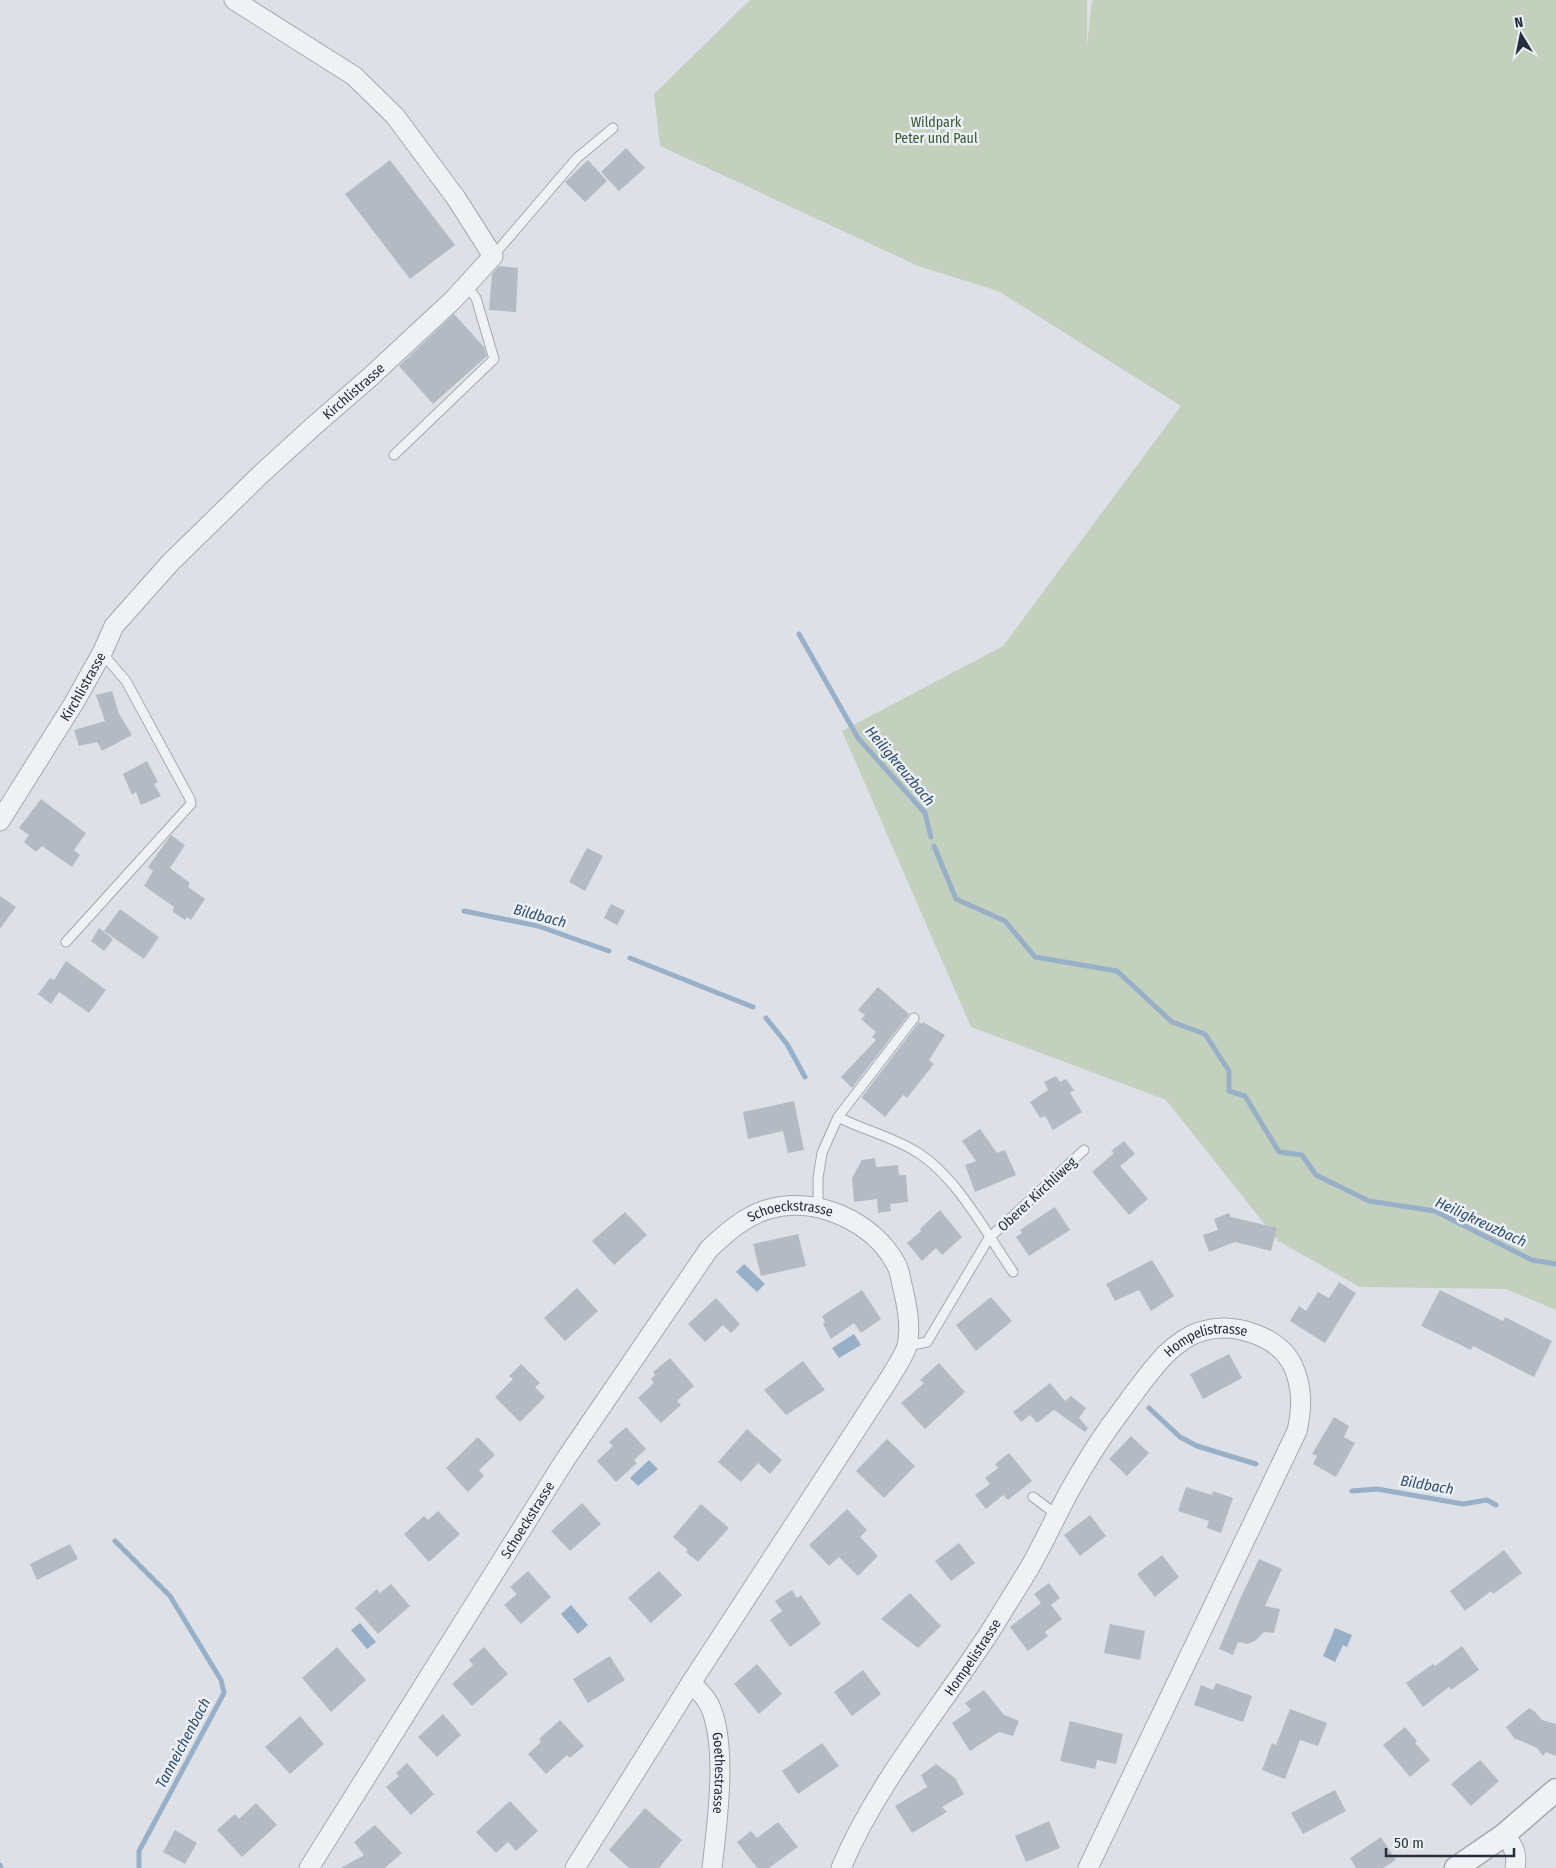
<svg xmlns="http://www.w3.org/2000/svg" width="1556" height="1868" font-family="'Fira Sans Condensed',sans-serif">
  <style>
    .green { fill: #c3d0be }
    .water { fill: #97afc7 }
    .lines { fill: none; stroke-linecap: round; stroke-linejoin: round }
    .stream { stroke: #97afc7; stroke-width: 5 }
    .building { fill: #b4bac3 }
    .service-casing { stroke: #a2a8b1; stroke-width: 11 }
    .minor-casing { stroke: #a2a8b1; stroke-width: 21 }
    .tertiary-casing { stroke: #a2a8b1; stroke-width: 25 }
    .service { stroke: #eff1f5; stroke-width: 9 }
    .minor { stroke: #eff1f5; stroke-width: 19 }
    .tertiary { stroke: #eff1f5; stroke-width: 22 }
    .labels { text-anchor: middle; stroke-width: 5; stroke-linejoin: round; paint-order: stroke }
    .park-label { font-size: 14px; fill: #3b5834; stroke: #ecf0f4 }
    .street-label { font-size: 14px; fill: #262f3d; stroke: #ecf0f4 }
    .water-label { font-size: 15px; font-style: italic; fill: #314e70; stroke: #ecf0f4 }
  </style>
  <rect width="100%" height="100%" fill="#dde1e7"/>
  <path class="green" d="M750 0H1087V45L1092 0H1556V1310L1506 1289 1360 1287 1278 1241 1166 1100 971 1027 842 731 1003 646 1181 406 998 291 918 266 660 146 654 94Z"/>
  <path class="water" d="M744 1264 765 1284 757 1292 736 1272Z
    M854 1334 861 1345 839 1358 832 1348Z
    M649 1460 658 1469 638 1486 630 1478Z
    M571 1605 588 1625 578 1634 561 1614Z
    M360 1623 376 1642 367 1649 351 1630Z
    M1335 1628 1352 1635 1347 1647 1343 1645 1335 1662 1323 1656Z"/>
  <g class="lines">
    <path class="stream" d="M799 634 858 738 925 813 931 837
      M934 846 956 899 1005 921 1035 957 1117 971 1172 1022 1205 1034 1229 1071V1091L1245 1096 1279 1152 1302 1155 1316 1175 1369 1201 1435 1211 1532 1260 1556 1264
      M464 911 538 926 609 951
      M630 958 753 1007
      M766 1018 787 1044 805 1077
      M1149 1408 1180 1437 1197 1446 1256 1464
      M1352 1491 1377 1489 1463 1504 1487 1500 1496 1505
      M115 1541 170 1596 221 1680 224 1693 139 1851V1868
      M0 1865 1 1868"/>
  </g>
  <path class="building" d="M626 148 645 168 619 191 601 172Z
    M390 160 455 245 410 279 345 194Z
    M588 160 607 181 585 202 565 182Z
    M499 266 518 268 516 312 489 310 492 274Z
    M454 314 484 347 487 356 433 404 399 366Z
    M112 691 119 714 132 735 102 751 97 742 79 746 74 730 105 721 96 695Z
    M147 761 158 782 154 784 161 796 141 805 136 792 132 795 123 774Z
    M41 799 86 833 74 850 80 855 72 867 42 846 36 852 24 842 29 835 19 828Z
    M171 835 185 845 170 868 190 883 188 887 205 899 191 920 187 917 185 920 173 912 174 907 144 886 153 871 148 867Z
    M587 848 603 856 585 891 569 882Z
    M0 896 16 907 0 929Z
    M611 904 625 911 617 925 604 918Z
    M120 909 159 937 144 959 104 931Z
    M99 928 113 939 104 951 91 941Z
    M66 961 106 990 89 1013 59 992 51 1004 38 994 50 978 54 980Z
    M878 987 909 1014 852 1088 841 1077 876 1040 872 1037 876 1032 861 1019 865 1015 858 1010Z
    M919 1022 922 1024 923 1022 945 1035 929 1060 934 1064 907 1098 903 1095 885 1117 862 1098V1097Z
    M1056 1076 1060 1082 1066 1079 1074 1090 1070 1093 1082 1112 1053 1130 1045 1116 1040 1118 1030 1102 1048 1090 1044 1082Z
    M794 1101 804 1150 788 1153 783 1131 748 1139 743 1112Z
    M980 1129 997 1153 1005 1150 1016 1175 975 1192 965 1165 976 1161 962 1141Z
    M1124 1141 1135 1154 1120 1166 1148 1199 1129 1215 1092 1172 1114 1153 1111 1151Z
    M875 1158 876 1167 898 1165 899 1175H906L908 1202 890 1204 891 1211 878 1213 877 1199 854 1202 852 1178 862 1160Z
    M1055 1207 1070 1230 1029 1256 1016 1237 1022 1233 1020 1230Z
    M940 1210 962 1237 942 1255 936 1248 922 1261 907 1243 921 1231 920 1229Z
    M625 1212 647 1235 614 1265 592 1241Z
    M1229 1213 1231 1217 1277 1228 1271 1251 1235 1242 1209 1252 1203 1235 1218 1230 1214 1219Z
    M798 1234 806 1266 761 1276 753 1244Z
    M1152 1260 1174 1296 1151 1311 1139 1290 1115 1301 1106 1284Z
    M1339 1282 1356 1293 1325 1343 1290 1321 1299 1306 1306 1311 1318 1292 1329 1298Z
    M577 1288 598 1311 565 1341 544 1318Z
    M862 1290 881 1319 861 1333 854 1323 831 1339 823 1324 825 1322 822 1316Z
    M1440 1290 1503 1321 1505 1317 1552 1341 1534 1377 1473 1346 1471 1350 1421 1326Z
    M991 1297 1012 1321 976 1351 956 1325Z
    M716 1298 740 1324 731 1333 723 1325 705 1342 688 1324Z
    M1229 1354 1242 1378 1203 1399 1190 1374Z
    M670 1358 694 1386 677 1401 681 1405 661 1423 638 1398 654 1383 651 1379 655 1375 653 1372Z
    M803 1361 825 1390 786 1415 764 1390Z
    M939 1363 965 1392 925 1429 901 1403 924 1383 920 1380Z
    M521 1364 540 1383 535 1387 545 1397 520 1422 495 1397 513 1379 509 1376Z
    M1050 1383 1065 1401 1071 1396 1086 1408 1079 1418 1088 1428 1085 1432 1054 1410 1037 1423 1030 1415 1021 1422 1013 1412Z
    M1334 1417 1349 1426 1344 1437 1355 1443 1336 1477 1313 1464 1317 1456 1312 1454Z
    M626 1427 646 1449 634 1460 637 1463 616 1482 597 1461 613 1446 609 1442Z
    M747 1429 782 1460 770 1474 758 1463 741 1482 718 1462Z
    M1131 1436 1149 1453 1127 1476 1109 1459Z
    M478 1437 495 1455 479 1470 484 1476 468 1492 446 1468Z
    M887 1439 915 1466 884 1498 856 1471Z
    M1009 1453 1032 1481 1008 1500 1003 1495 986 1509 975 1495 990 1484 985 1478 998 1468 995 1464Z
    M1186 1487 1212 1495 1213 1491 1233 1498 1221 1533 1207 1528 1209 1521 1178 1511Z
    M582 1503 601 1524 570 1551 551 1531Z
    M701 1504 729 1528 698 1562 686 1552 688 1550 673 1537Z
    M847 1509 867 1530 860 1537 878 1556 858 1576 839 1557 829 1566 809 1545Z
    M438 1511 460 1534 429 1562 404 1534 424 1516 428 1520Z
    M1090 1515 1106 1536 1080 1556 1064 1535Z
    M959 1543 975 1563 951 1581 935 1561Z
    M70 1544 78 1559 37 1580 30 1564Z
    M1504 1550 1522 1573 1493 1594 1491 1591 1465 1611 1450 1591Z
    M1162 1555 1179 1577 1155 1597 1137 1574Z
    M1259 1559 1282 1569 1265 1606 1280 1609 1274 1633 1264 1632 1255 1641 1247 1644 1238 1642 1233 1655 1219 1649 1241 1597Z
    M528 1571 551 1597 521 1624 504 1605 517 1594 510 1587Z
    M659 1571 682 1595 651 1623 628 1598Z
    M1049 1583 1060 1598 1051 1605 1062 1619 1045 1632 1048 1636 1028 1651 1010 1627 1041 1603 1034 1594Z
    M391 1584 410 1606 378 1634 355 1608 377 1589 380 1593Z
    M792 1590 797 1598 801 1595 821 1624 790 1647 770 1620 782 1611 775 1601Z
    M910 1593 941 1626 918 1648 881 1619Z
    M1110 1624 1145 1631 1140 1660 1104 1653Z
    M1462 1646 1479 1670 1451 1690 1449 1687 1423 1707 1406 1683 1433 1664 1435 1666Z
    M337 1647 366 1680 331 1712 302 1678Z
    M484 1647 508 1674 472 1706 452 1684 473 1665 469 1660Z
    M610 1656 625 1680 588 1703 573 1679Z
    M757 1664 782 1694 759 1714 734 1684Z
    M863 1670 881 1694 852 1716 834 1692Z
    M1216 1683 1252 1696 1243 1722 1194 1705 1201 1685 1213 1690Z
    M984 1690 1004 1715 1019 1721 1013 1736 999 1732 970 1751 952 1723 971 1710 965 1703Z
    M1529 1708 1535 1712 1542 1720 1556 1724V1756L1546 1752 1543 1756 1537 1748 1514 1738 1506 1727Z
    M1290 1709 1327 1723 1318 1746 1300 1740 1285 1779 1262 1770 1272 1743 1276 1745Z
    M443 1714 461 1735 437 1757 418 1737Z
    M300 1716 324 1744 290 1774 265 1747Z
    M560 1720 584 1746 570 1758 567 1755 546 1774 528 1754 541 1742 539 1739Z
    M1070 1721 1123 1734 1116 1764 1097 1760 1095 1769 1060 1761Z
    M1405 1727 1417 1741 1415 1743 1430 1760 1410 1777 1383 1745Z
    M822 1743 839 1766 798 1794 782 1771Z
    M1480 1760 1499 1781 1471 1806 1451 1784Z
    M407 1763 434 1794 411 1815 386 1787 399 1776 396 1773Z
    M936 1764 955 1778 964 1794 942 1807 947 1812 912 1833 895 1806 927 1787 921 1775Z
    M1335 1790 1346 1811 1303 1834 1291 1813Z
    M510 1801 538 1831 516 1851 508 1842 496 1853 476 1832Z
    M256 1803 277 1825 242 1857 217 1830 235 1814 239 1819Z
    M645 1808 682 1840 659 1868H629L609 1850Z
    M1049 1821 1060 1848 1026 1862 1015 1836Z
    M778 1822 798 1847 769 1868H757L737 1842 751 1831 757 1838Z
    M375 1825 402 1853 385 1868H341L364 1855 354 1842Z
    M175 1830 197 1843 185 1864 163 1852Z
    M1381 1837 1396 1860 1383 1868H1356L1350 1858Z"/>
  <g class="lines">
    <g class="service-casing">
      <path id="service" d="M493 256 577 158 613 128
        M394 455 494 359 476 298 466 285
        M66 942 191 804 190 799 126 681 102 653
        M838 1117C863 1130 891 1136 915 1151 956 1175 986 1233 1013 1272
        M818 1208V1178L822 1153 838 1117 914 1018
        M907 1346 927 1342 989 1238 1084 1150
        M1033 1497 1057 1515"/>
    </g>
    <g class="minor-casing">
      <g id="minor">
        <path id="s1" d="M0 821 74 703 102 653 114 626 170 563 260 475 316 424 369 378 453 300 493 256 456 198 395 116 354 76 234 0"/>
        <path id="s2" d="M691 1683C699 1691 708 1699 712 1711 727 1753 717 1824 712 1868"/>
        <path d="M1504 1835C1513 1844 1518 1855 1515 1868"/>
        <path id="s3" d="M309 1868 565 1460 709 1249C727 1232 745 1216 769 1209 816 1196 873 1221 896 1264 900 1271 901 1281 903 1289 907 1305 911 1329 907 1346 904 1356 896 1367 891 1376L691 1683 575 1868"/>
        <path id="s4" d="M841 1868C878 1780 942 1707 993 1627 1005 1607 1018 1587 1030 1567 1044 1542 1056 1516 1070 1490 1086 1461 1104 1433 1124 1407 1137 1389 1150 1371 1165 1355 1175 1345 1190 1334 1203 1331 1234 1322 1279 1336 1293 1366 1303 1388 1302 1409 1297 1431L1088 1868"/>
      </g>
    </g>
    <g class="tertiary-casing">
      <path id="tertiary" d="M1456 1868 1504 1835 1556 1790"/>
    </g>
    <use href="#service" class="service"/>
    <use href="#minor" class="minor"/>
    <use href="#tertiary" class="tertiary"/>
  </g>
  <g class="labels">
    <g class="park-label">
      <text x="936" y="127">Wildpark<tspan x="936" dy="16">Peter und Paul</tspan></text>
    </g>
    <g class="street-label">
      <text dy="5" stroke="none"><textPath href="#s1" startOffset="562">Kirchlistrasse</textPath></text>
      <text dy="5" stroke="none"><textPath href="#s1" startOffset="158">Kirchlistrasse</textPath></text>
      <text transform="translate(1037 1194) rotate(-43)" y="5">Oberer Kirchliweg</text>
      <text dy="5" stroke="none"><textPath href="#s3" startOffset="831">Schoeckstrasse</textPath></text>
      <text dy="5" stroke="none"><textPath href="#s4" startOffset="654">Hompelistrasse</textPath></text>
      <text dy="5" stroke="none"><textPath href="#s3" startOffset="411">Schoeckstrasse</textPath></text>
      <text dy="5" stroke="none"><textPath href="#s4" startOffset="249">Hompelistrasse</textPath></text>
      <text dy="5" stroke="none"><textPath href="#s2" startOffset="98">Goethestrasse</textPath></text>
    </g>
    <g class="water-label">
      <text transform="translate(900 766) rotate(50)" y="5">Heiligkreuzbach</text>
      <text transform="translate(540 916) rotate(15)" y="5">Bildbach</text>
      <text transform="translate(1481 1222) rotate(25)" y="5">Heiligkreuzbach</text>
      <text transform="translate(1427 1485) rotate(10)" y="5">Bildbach</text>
      <text transform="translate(183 1743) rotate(-62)" y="5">Tanneichenbach</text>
    </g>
  </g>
  <g transform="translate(1521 35) rotate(350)" stroke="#ecf0f4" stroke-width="4" paint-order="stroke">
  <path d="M0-4L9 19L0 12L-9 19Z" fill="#262f3d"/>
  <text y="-8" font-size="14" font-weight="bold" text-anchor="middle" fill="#262f3d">N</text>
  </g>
  <path d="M1386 1848v8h128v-8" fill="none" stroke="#262f3d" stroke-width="2.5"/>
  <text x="1394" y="1848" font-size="15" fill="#262f3d" stroke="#ecf0f4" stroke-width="4" paint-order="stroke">50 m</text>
</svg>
